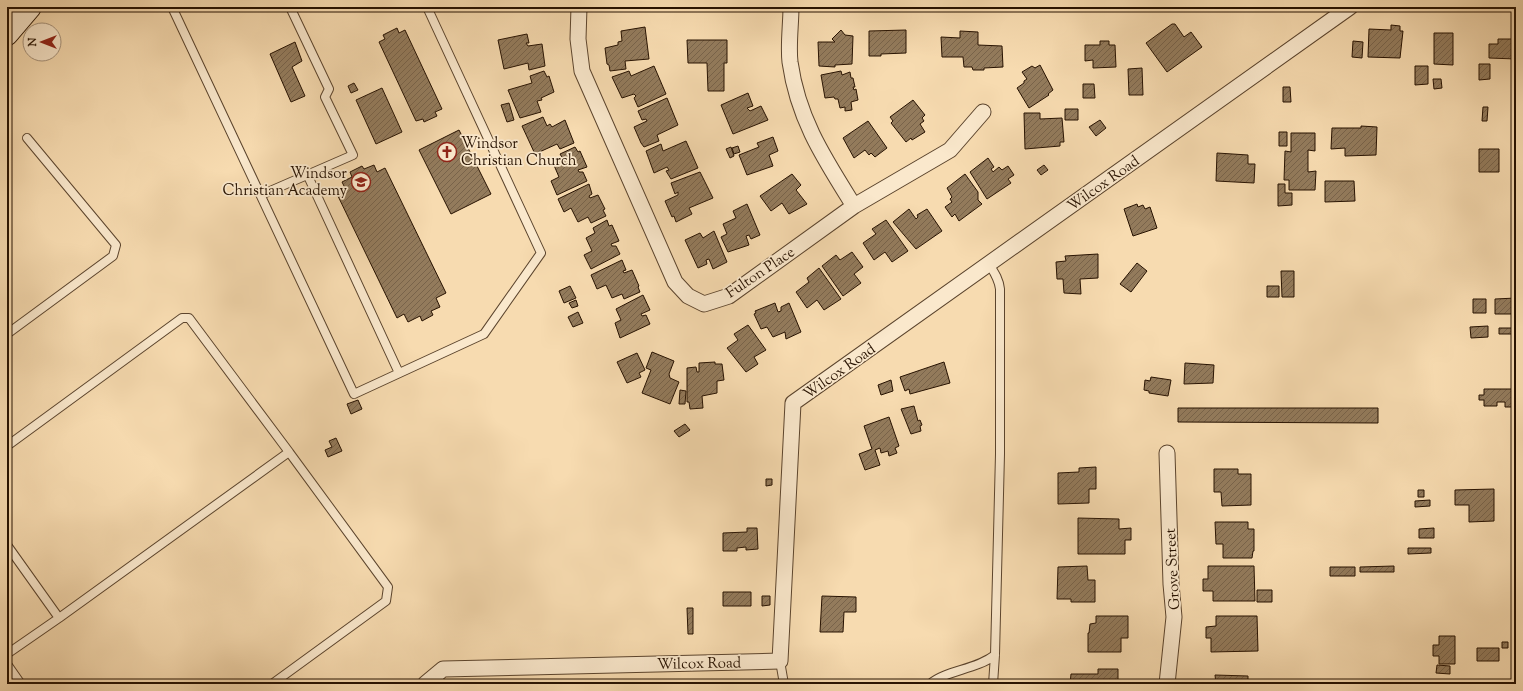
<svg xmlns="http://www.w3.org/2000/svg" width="1523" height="691" font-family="'Sorts Mill Goudy',serif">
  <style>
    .building { fill: url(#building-hatch); stroke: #271201 }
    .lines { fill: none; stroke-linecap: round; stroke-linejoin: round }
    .service-casing { stroke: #5b442d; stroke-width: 10 }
    .minor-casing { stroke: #5b442d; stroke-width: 17 }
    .secondary-casing { stroke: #271201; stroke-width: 24 }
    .service { stroke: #fae8cc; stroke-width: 8 }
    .minor { stroke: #fae8cc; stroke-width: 15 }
    .secondary { stroke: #fae8cc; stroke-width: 22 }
    .labels { text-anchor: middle; stroke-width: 3.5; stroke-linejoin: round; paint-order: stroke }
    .poi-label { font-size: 15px; fill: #271201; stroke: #fae8cc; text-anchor: start }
    .street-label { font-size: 15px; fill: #271201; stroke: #fae8cc }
  </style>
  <defs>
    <pattern id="building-hatch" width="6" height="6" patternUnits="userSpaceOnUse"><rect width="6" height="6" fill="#937b5c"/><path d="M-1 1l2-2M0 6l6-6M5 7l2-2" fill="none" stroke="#78634a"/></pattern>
  </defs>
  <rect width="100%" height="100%" fill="#f7dbb0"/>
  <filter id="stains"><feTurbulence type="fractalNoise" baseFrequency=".005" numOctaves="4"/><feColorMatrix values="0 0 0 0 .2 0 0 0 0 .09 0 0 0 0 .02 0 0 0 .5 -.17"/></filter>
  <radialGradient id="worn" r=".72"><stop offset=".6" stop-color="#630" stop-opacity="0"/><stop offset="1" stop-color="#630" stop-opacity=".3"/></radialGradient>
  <path class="building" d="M1172 24H1175L1184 37 1191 32 1202 47 1167 72 1146 43Z
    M1391 25 1400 26V31H1403L1400 58 1368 57 1369 29 1391 30Z
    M645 27 649 59 625 61 626 69 610 71 609 65 607 64 605 48 618 45V42L622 41 621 31Z
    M397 28 399 33 405 30 442 109 435 112 437 116 424 122 423 119 416 121 379 42 385 39 383 35Z
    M841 30 845 35 853 36 852 64 835 65V67L819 66 818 42H835L832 39Z
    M906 30V53L881 54V56H869V31Z
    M960 31 978 32V45L1002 46 1003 67 984 68V70H973L972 67H964L963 57H942L941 37 960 38Z
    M1434 33H1453V65L1434 64Z
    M527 34 529 43H526L528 46 542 44 545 66 529 70 528 63 504 69 498 40Z
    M1498 39H1516V59L1489 58V44H1498Z
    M687 40H727V63H724V91H708L707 63H688Z
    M1100 41H1109V45H1115L1116 67 1093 68V60L1085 61V45H1100Z
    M1353 41 1363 42 1362 58 1352 57Z
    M295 42 302 61 292 67 305 96 291 102 270 54Z
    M1479 64H1490V79L1479 80Z
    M1040 65 1053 90 1048 94 1049 95 1029 108 1017 88 1024 83V81L1027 79 1022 72 1032 66 1035 68Z
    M654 66 666 94 638 107 634 98 636 96 634 94 622 98 612 77 629 71 631 76Z
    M1415 66H1428V84L1415 85Z
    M1142 68 1143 95H1129L1128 69Z
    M544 71 547 77 549 76 554 92 541 98 542 100 537 101 541 112 520 118 508 90 532 83 530 76Z
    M841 71 842 75 850 72 851 78H853L855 87H853L854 90 856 89 858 100 851 102 852 110 845 111V107L840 108 838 99H835L834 97 825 98 821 75Z
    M1433 79H1441L1442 88 1434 89Z
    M354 83 358 90 351 93 348 86Z
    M1083 84H1094L1095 98H1083Z
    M1283 87H1290L1291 102H1283Z
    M382 88 402 132 376 144 356 100Z
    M748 93 753 106 747 108 750 111 761 106 768 120 733 134 721 105Z
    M667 98 678 125 657 135 659 141 644 147 641 143 634 127 647 121 646 119 642 120 638 111Z
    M913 100 925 115 922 118 924 121 920 124 925 132 912 140 911 138 906 142 891 123 893 121 890 117Z
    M509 103 514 120 507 122 501 105Z
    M1483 107H1488L1487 121H1482Z
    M1065 109H1078V120H1065Z
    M1024 113H1040V119L1062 118 1064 142H1060V146L1025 149Z
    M543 117 547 126 550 124 552 127 565 120 574 143 560 149 557 144 535 154 522 126Z
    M1100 120 1106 128 1096 136 1089 127Z
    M868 121 887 148 875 157 871 153 869 155 865 150 854 158 843 138Z
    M1361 126 1377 127 1376 155 1345 156V148L1331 149 1332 128H1361Z
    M459 130 491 194 451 214 419 150Z
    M1279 132H1287V146H1279Z
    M1291 133H1315V151L1308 150V172L1316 171 1315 190H1289V180H1284L1285 151 1291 152Z
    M773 137 778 151 769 155 773 166 747 175 739 155 759 147 757 143Z
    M686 141 698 168 671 179 666 171 669 170 667 167 654 173 646 151 661 144 663 151Z
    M738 146 740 152 734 154 732 148Z
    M575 147 578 152 580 151 587 167 578 170 579 172H583L587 181 557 195 551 181 559 177 553 163 563 159 560 154Z
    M731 147 734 156 730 158 726 149Z
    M1479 149H1499V172H1479Z
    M1217 153 1248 155V164H1255L1254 183 1216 181Z
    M988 158 994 167 991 169 993 172 999 167 1002 170 1008 166 1014 175 1008 179 1011 183 987 199 970 172Z
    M374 165 377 172 385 168 446 293 436 298 440 307 431 311 433 315 422 321 420 316 408 322 404 314 397 318 336 192 345 188 342 182 352 177 350 172 362 166 364 169Z
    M1044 165 1048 170 1041 175 1037 170Z
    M700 172 713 198 689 208 692 214 676 222 674 216 672 217 665 201 678 195V192L675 194 671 183Z
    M792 174 801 185 796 190 807 204 789 214 782 203 771 211 760 196Z
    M965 174 978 192V200L982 204 959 221 955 214 952 217 945 207 952 202 950 199 952 197 947 188Z
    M1325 181H1354L1355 201 1325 202Z
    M589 184 592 194 589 196 590 198 598 195 605 209 603 210 606 216 591 223 588 217 578 222 571 208 564 212 558 199Z
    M1278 184H1285V193H1292V205L1278 206Z
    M747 204 760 235 751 239 749 235 746 236 749 245 728 252 721 237 727 234 723 224 736 218 733 211Z
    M1137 204 1138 207 1143 205 1145 209 1150 207 1157 228 1133 236 1124 209Z
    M909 209 916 219 918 217 917 215 927 209 942 231 916 249 893 222Z
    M607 220 609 226 612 225 619 241 611 244 612 246H616L620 254 591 269 584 255 592 251 586 238 595 233 593 228Z
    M886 220 908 251 892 262 885 252 874 260 863 243 876 234 872 229Z
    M714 231 727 262 713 269 709 259 706 260 707 264 698 268 685 240 700 233 703 238Z
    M852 252 863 267 854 274 861 283 843 296 822 266 836 255 840 260Z
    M1098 254V278L1080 279 1081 294 1064 293 1063 279H1057L1056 262 1066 261 1065 256Z
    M622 260 626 270 623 271 624 273 632 270 639 286 638 287 640 292 624 299 622 294 612 298 606 285 597 289 591 275Z
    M1137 263 1147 271 1131 292 1120 284Z
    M819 268 841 299 824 310 817 300 807 308 796 292 809 282 807 278Z
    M1281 271H1294V297H1282Z
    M570 286 576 298 564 303 559 291Z
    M1267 286H1279V297H1267Z
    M643 295 650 310 641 314 642 316 646 315 650 324 620 338 615 323 621 320 616 309Z
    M1516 298V314H1495V299Z
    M1473 299H1486V313H1473Z
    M576 300 578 306 572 308 569 303Z
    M775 303 778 312 781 311V307L789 303 801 332 786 339 785 332 773 337 767 327 761 329 754 314 756 313 755 311Z
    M578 312 583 323 573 327 568 317Z
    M748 325 766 350 754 357 758 364 746 372 727 348 738 340 734 334Z
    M1488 326V337L1471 338 1470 327Z
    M1499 328H1515V334H1499Z
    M652 352 674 361 669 374 670 378 679 382 670 404 642 393 651 370 646 368Z
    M637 353 645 370 639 373 641 377 627 383 617 362Z
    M715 362V364H722L724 380 717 381V393L702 396 703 408 690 409 689 402H687V368L696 367 697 372H699V363Z
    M944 362 950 383 910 394 909 389 905 391 900 377Z
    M1185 363 1214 365 1213 383 1184 384Z
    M1151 377 1171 380 1168 396 1149 393V391L1144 390 1145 380 1150 381Z
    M891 380 893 391 881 395 878 385Z
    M1484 389H1512V393H1516V400H1512V407H1505V402H1497V406H1484V400H1479V395H1484Z
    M680 390 686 391 685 404H679Z
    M358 400 362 409 351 414 347 404Z
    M914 406 918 421 920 420 922 425 920 426 921 431 911 434 901 409Z
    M1178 408H1378V423L1178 422Z
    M889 417 899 446 895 448 897 453 889 456 888 451 881 453 880 448 875 450 880 465 865 470 859 454 872 449 864 426Z
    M685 424 690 430 679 437 674 431Z
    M336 438 342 451 328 457 325 450 332 447 329 441Z
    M1096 467V489H1089V503L1058 504V473L1079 472V468Z
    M1214 469H1238V474H1251V505L1222 506 1221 492H1214Z
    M766 479H772V485L766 486Z
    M1494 489V521L1469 522V505H1455V490Z
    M1418 490H1424V497H1418Z
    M1430 500V506L1415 507V501Z
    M1078 518 1119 519V529L1131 528V540H1125V554H1078Z
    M1215 522H1248V529H1254V551H1253L1252 558H1223V544H1216Z
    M747 528H757L758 549 746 550V547L737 548V551H723V533L747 532Z
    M1434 528V538H1419V529Z
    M1408 548H1431V553L1408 554Z
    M1087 566 1088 580H1095V602H1071V599H1057L1058 567Z
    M1208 566H1254L1255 601H1213V591H1203V579H1208Z
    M1394 566V572H1360V567Z
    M1330 567H1355V576H1330Z
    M1257 590H1272V602H1257Z
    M723 592H751V606H723Z
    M762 596H770V605L762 606Z
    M822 596 856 597V612H844L843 632H820Z
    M687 608H693V634H688Z
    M1096 616H1128V638H1121V652H1088V633H1089L1090 624 1096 623Z
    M1216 616H1257L1258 651 1211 652V638H1206V627L1216 626Z
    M1439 636H1455V664H1439V656H1433V645H1439Z
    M1502 642H1508V648H1502Z
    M1477 648H1499V661H1477Z
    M1437 665 1450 666V674L1436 673Z
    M1098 669H1118V684H1070L1071 674H1098Z
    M1215 675 1248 676V684H1216Z"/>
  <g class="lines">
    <g class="service-casing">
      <path id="service" d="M172 7 354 394 484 334 541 253 427 7
        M307 174 399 373
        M261 195 353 155 325 97 329 89 290 7
        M989 264C994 272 999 279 1000 289V454L995 655 993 684
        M7 334 113 256 116 245 27 138
        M7 446 182 318H189L289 452
        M7 545 59 618 7 654
        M59 618 289 452 388 587 386 601 272 684
        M780 661 784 684
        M7 664 21 684
        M930 684C946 670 976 670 995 655"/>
    </g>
    <g class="minor-casing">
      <path id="minor" d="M579 7 578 39 582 71 675 282 688 296 704 304 729 296 854 206 950 150 983 112
        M791 7C791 24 788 45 790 62 798 119 824 158 854 206
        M425 684 443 669 780 661 793 403 1350 7
        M1167 684 1174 617 1171 584 1167 453"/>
    </g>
    <g class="secondary-casing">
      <path id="secondary" d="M7 34 30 7"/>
    </g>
    <use href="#service" class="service"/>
    <use href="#minor" class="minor"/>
    <use href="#secondary" class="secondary"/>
  </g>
  <defs>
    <g id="church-ring" transform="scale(1)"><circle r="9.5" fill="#fae8cc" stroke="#8f2418" stroke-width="1.5"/><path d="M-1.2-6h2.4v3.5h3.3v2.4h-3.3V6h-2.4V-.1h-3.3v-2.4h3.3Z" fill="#8f2418"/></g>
    <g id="school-ring" transform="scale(1)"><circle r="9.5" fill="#fae8cc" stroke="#8f2418" stroke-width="1.5"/><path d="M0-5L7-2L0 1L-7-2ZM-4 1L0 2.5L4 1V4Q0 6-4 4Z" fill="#8f2418"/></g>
  </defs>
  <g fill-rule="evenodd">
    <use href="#church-ring" x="447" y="152"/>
    <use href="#school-ring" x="361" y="182"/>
  </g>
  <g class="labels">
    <g class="poi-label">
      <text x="461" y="148">Windsor<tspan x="461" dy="17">Christian Church</tspan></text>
      <text x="347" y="178" text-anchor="end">Windsor<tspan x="347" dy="17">Christian Academy</tspan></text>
    </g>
    <g class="street-label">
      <text transform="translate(1103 183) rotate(-35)" y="5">Wilcox Road</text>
      <text transform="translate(760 272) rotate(-34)" y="5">Fulton Place</text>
      <text transform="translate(839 371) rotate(-35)" y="5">Wilcox Road</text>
      <text transform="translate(1172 569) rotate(-93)" y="5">Grove Street</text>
      <text transform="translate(699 663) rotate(-1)" y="5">Wilcox Road</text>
    </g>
  </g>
  <rect width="1523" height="691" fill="none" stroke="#f7dbb0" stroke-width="24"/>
  <rect x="8" y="8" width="1507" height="675" fill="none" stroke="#271201" stroke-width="2"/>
  <rect x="12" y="12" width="1499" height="667" fill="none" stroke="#271201"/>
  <g transform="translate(42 42) rotate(270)"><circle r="19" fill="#fae8cc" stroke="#a6927b"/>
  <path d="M0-3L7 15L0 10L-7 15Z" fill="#8f2418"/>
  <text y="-6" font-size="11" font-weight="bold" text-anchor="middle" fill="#271201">N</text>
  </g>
  <rect width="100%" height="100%" filter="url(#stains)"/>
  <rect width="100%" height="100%" fill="url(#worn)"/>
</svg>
